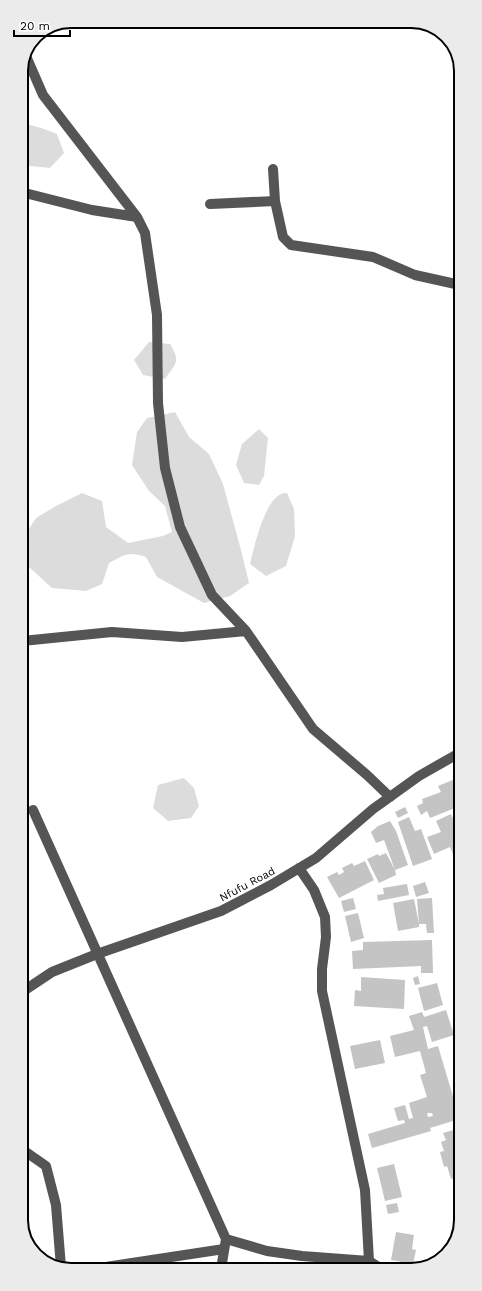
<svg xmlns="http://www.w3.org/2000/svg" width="482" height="1291" font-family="'Work Sans',sans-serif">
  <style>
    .green { fill: #dcdcdc }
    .building { fill: #c4c4c4; fill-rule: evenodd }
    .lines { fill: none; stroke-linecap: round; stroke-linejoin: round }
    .minor { stroke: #555; stroke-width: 10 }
    .labels { text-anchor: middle; stroke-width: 4; stroke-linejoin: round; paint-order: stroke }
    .street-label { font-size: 11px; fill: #000; stroke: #fff }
    .rim { fill: none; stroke: #000; stroke-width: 2 }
  </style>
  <rect width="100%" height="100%" fill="#fff"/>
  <path class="green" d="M22 65 26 67 28 81 21 86V68Z
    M30 125 41 128 57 134 64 153 50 168 21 165V126Z
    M149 342 170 344C181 362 176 363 165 379L143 375 134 360Z
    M175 412 189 437 209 454 223 484 241 550 249 583 230 596 204 603 157 577 146 557C127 551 125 555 109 563L102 584 86 591 52 588 28 566 22 544V540L36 518 56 506 82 493 102 501 106 527 128 543 163 536 172 532 165 506 149 491 132 465 137 432 147 418Z
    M259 429 268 438 264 476 259 485 244 483 236 465 242 444Z
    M287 493 294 509 295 536 286 566 266 576 250 564C254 547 264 502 281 494 283 493 285 493 287 493Z
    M184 778 194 788 199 806 191 818 168 821 153 808 158 785Z"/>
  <path class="building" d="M460 777V806L430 818 427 811 421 815 417 806 423 803 422 799 441 792 438 786Z
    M405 807 408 813 398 818 395 812Z
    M451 814 460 834V859L456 861 450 847 434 854 427 837 441 832 436 821Z
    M409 817 415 831 421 829 432 859 413 866 398 822Z
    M390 821 396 831 408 865 395 870 396 875 379 883 367 859 378 854 379 856 386 853 395 870 384 840 376 843 371 832 378 826Z
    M365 861 374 880 339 898 327 877 337 872 339 875 344 872 342 868 352 863 354 866Z
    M425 882 429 893 416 897 413 886Z
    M407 884 409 895 378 901 377 895 384 894 383 888Z
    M353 898 356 909 344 912 341 901Z
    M432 898 434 933H427L426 924H419V927L398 931 393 903 414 899 419 924 417 899Z
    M358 913 364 938 351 942 345 916Z
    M432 940 433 973H421V966L353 969 352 951 363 950V942Z
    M418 976 420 984 415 985 413 978Z
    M361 977 405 980 404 1009 354 1006 355 990 361 991Z
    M437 983 443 1005 424 1011 418 988Z
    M446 1010 454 1035 432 1042 427 1026 423 1027 428 1049 438 1046 457 1110H461V1116L459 1117 460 1120 461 1119V1124L454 1126 453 1121 430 1128 431 1131 372 1148 368 1134 405 1123 404 1120 398 1121 394 1108 405 1105 409 1119 413 1118 409 1103 427 1097 420 1075 426 1073 420 1051 395 1057 390 1036 414 1030 409 1016 422 1012 424 1017ZM427 1113H432L433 1116 428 1117Z
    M380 1040 385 1063 355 1069 350 1046Z
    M461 1128V1186L457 1187 454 1178 451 1179 447 1166 444 1167 440 1152 444 1151 441 1142 446 1140 443 1133Z
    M394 1164 402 1197 385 1201 377 1168Z
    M397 1203 399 1212 388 1214 386 1205Z
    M461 1219V1221L458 1230 454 1222Z
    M396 1232 414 1235 412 1249 416 1250 413 1264 391 1260Z"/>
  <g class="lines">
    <path class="minor" d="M26 56 43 95 137 217 145 233 157 315 158 403 165 468 180 527 212 595 246 631 313 729 367 775 390 797
      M273 169 275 201 283 237 291 245 373 257 415 275 460 285
      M21 192 92 210 137 217
      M210 204 275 201
      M22 641 112 632 182 637 246 631
      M33 810 226 1239 221 1269
      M299 868 314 890 325 917 326 937 322 969V991L365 1190 369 1261 380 1268
      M22 992 52 972 97 954 221 911 271 885 316 858 373 809 419 776 454 756 460 754
      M23 1150 46 1166 56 1205 61 1267
      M226 1239 267 1251 302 1256 369 1261
      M86 1270 224 1249"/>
  </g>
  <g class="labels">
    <g class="street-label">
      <text transform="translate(247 884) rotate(-28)" y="4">Nfufu Road</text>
    </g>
  </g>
  <path d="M0 0H482V1291H0ZM71 28H411A43 43 0 0 1 454 71V1220A43 43 0 0 1 411 1263H71A43 43 0 0 1 28 1220V71A43 43 0 0 1 71 28Z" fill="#ebebeb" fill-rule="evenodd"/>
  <path class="rim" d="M71 28H411A43 43 0 0 1 454 71V1220A43 43 0 0 1 411 1263H71A43 43 0 0 1 28 1220V71A43 43 0 0 1 71 28Z"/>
  <path d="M14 30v6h56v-6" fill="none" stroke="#000000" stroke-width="2"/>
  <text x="20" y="30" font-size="12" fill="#000000" stroke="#ffffff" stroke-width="3" paint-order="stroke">20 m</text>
</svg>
